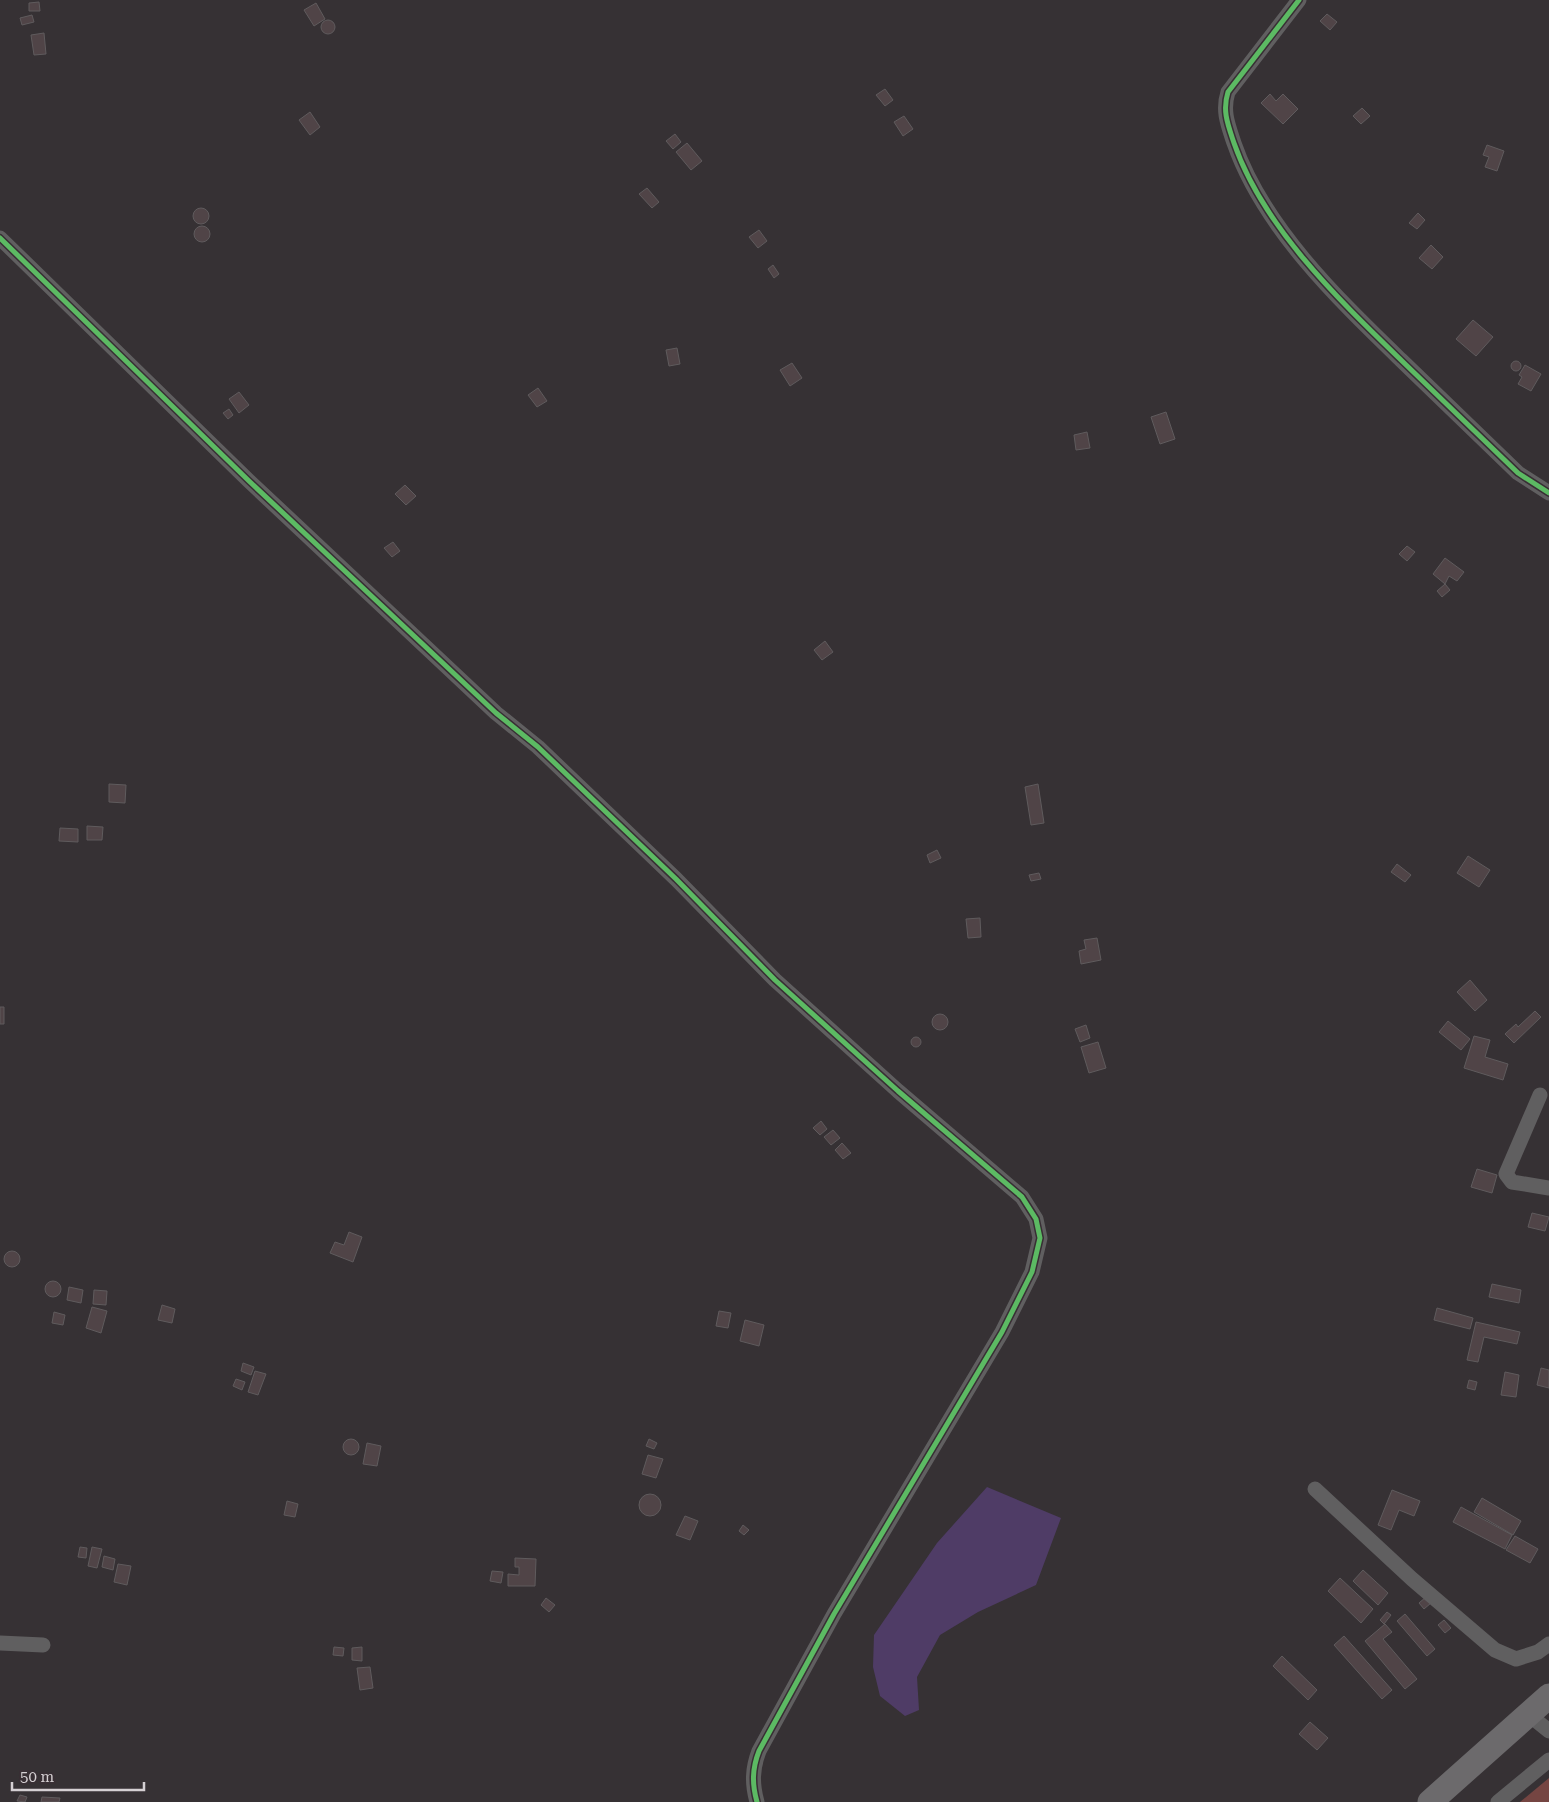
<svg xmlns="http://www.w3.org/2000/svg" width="1549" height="1802" font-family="'Roboto Serif',serif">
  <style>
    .green { fill: #754542 }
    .water { fill: #4f3c66 }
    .building { fill: #504447; stroke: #5f5b5d }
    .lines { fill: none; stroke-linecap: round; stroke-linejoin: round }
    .minor { stroke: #605f60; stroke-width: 15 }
    .trunk { stroke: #6c6a6c; stroke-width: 25 }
    .cycleway-casing { stroke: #382f34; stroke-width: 8 }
    .cycleway { stroke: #5cba63; stroke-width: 5 }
  </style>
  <rect width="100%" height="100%" fill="#363134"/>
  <path class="green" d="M1549 1778V1802H1520Z"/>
  <path class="water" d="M987 1487 1061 1518 1036 1585 978 1612 940 1635 917 1677 919 1710 905 1716 880 1696 873 1667 874 1635 937 1543Z"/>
  <path class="building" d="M39 2 40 11H29V3Z
    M316 3 325 19 314 26 304 10Z
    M1327 14 1337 22 1330 30 1320 21Z
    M32 15 34 22 22 25 20 18Z
    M321 27a7 7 0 1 1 14 0a7 7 0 1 1-14 0Z
    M44 33 46 54 34 55 31 35Z
    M885 89 893 100 885 106 876 95Z
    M1270 94 1276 101 1283 94 1298 109 1283 124 1261 103Z
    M1362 108 1370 116 1361 124 1353 116Z
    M310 112 320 127 310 135 299 120Z
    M904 116 913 129 903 136 894 122Z
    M675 134 681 142 673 149 666 141Z
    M687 143 702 161 691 170 676 152Z
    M1487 145 1504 151 1497 171 1485 167 1489 157 1483 155Z
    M647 188 659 202 652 208 639 194Z
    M193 216a8 8 0 1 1 16 0a8 8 0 1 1-16 0Z
    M1418 213 1425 220 1417 229 1409 223Z
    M194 234a8 8 0 1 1 16 0a8 8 0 1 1-16 0Z
    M759 230 767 241 758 248 749 237Z
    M1431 245 1443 257 1432 269 1419 258Z
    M773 265 779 274 774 278 768 269Z
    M1473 320 1493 337 1476 356 1456 339Z
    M677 348 680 364 669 366 666 350Z
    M1511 366a5 5 0 1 1 10 0a5 5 0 1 1-10 0Z
    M792 363 802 378 790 386 780 370Z
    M1525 365 1541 374 1531 391 1518 384 1522 377 1519 375Z
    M538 388 547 401 537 407 528 395Z
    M239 392 249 405 239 413 229 399Z
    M229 409 233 415 228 419 223 413Z
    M1166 412 1175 439 1160 444 1151 417Z
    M1087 432 1090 448 1076 450 1074 435Z
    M405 485 416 496 406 505 395 494Z
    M393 542 400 551 392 557 384 548Z
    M1407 546 1415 552 1407 561 1399 554Z
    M1445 558 1464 572 1457 581 1449 576 1445 584 1433 574Z
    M1445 584 1450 590 1442 597 1437 591Z
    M825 641 833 652 822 660 814 650Z
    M109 784 126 785 125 803 109 802Z
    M1038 784 1044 823 1031 825 1025 787Z
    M87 826 103 827 102 840H87Z
    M60 828 78 829V842L59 841Z
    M937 850 941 858 930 863 927 855Z
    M1468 856 1490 870 1479 887 1457 873Z
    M1397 864 1411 875 1405 882 1391 872Z
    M1039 873 1041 879 1031 881 1029 875Z
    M980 918 981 937 968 938 966 919Z
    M1097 938 1101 960 1081 964 1079 951 1086 949 1084 940Z
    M1470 980 1487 1000 1475 1011 1457 992Z
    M0 1007H4V1024H0Z
    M1535 1011 1541 1017 1514 1043 1505 1034 1516 1024 1518 1027Z
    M932 1022a8 8 0 1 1 16 0a8 8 0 1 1-16 0Z
    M1448 1021 1470 1039 1461 1050 1439 1032Z
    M1086 1025 1090 1038 1080 1042 1075 1029Z
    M1474 1036 1490 1040 1485 1057 1508 1064 1503 1080 1464 1068Z
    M911 1042a5 5 0 1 1 10 0a5 5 0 1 1-10 0Z
    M1098 1042 1106 1068 1089 1073 1081 1047Z
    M821 1121 827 1129 820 1135 813 1128Z
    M833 1130 840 1138 831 1145 824 1137Z
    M842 1143 851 1153 843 1159 835 1150Z
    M1477 1169 1497 1175 1492 1193 1471 1187Z
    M1532 1213 1549 1217 1545 1231 1528 1227Z
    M349 1232 362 1237 353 1262 330 1253 335 1242 344 1245Z
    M4 1259a8 8 0 1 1 16 0a8 8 0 1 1-16 0Z
    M45 1289a8 8 0 1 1 16 0a8 8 0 1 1-16 0Z
    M1492 1284 1521 1290 1519 1303 1489 1297Z
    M69 1287 83 1290 81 1303 67 1300Z
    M94 1290 107 1291 106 1305 93 1304Z
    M162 1305 175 1309 172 1323 158 1320Z
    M92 1307 107 1311 101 1333 86 1328Z
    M1437 1308 1473 1318 1470 1329 1434 1320Z
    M719 1311 731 1313 728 1328 716 1326Z
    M54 1312 65 1315 63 1325 52 1323Z
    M745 1320 764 1325 759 1346 740 1341Z
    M1476 1322 1520 1332 1517 1344 1484 1337 1478 1362 1467 1360Z
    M243 1363 254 1367 251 1375 241 1371Z
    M1541 1368 1549 1370V1388L1537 1385Z
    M255 1371 266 1374 258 1395 248 1392Z
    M1505 1372 1519 1375 1516 1397 1501 1395Z
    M236 1379 245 1382 242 1390 233 1386Z
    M1469 1380 1477 1382 1475 1390 1467 1388Z
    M343 1447a8 8 0 1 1 16 0a8 8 0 1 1-16 0Z
    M649 1439 657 1443 654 1449 646 1446Z
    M367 1443 381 1446 377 1466 363 1464Z
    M648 1455 663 1459 656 1478 642 1474Z
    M1392 1490 1420 1501 1414 1516 1399 1510 1391 1530 1378 1525Z
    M639 1505a11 11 0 1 1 22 0a11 11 0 1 1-22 0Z
    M1482 1498 1521 1521 1513 1535 1474 1512Z
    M287 1501 298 1504 295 1517 284 1515Z
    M1461 1507 1512 1535 1505 1549 1453 1522Z
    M685 1516 698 1521 690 1540 676 1535Z
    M743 1525 749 1530 744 1535 739 1531Z
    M1515 1536 1538 1549 1530 1563 1506 1550Z
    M80 1547 87 1548 86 1558 78 1557Z
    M92 1547 102 1549 97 1568 88 1566Z
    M104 1556 115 1559 113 1570 102 1567Z
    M515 1558 536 1559 535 1586H508V1574L519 1575V1567H515Z
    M118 1564 131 1566 127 1585 114 1582Z
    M1363 1570 1388 1593 1378 1605 1353 1581Z
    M492 1571 503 1572 501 1583 490 1581Z
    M1340 1578 1373 1609 1361 1623 1328 1591Z
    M1426 1597 1431 1603 1424 1609 1419 1603Z
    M546 1598 555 1605 549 1612 541 1605Z
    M1387 1612 1391 1615 1384 1624 1380 1620Z
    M1405 1614 1435 1649 1427 1656 1397 1621Z
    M1444 1620 1451 1628 1445 1633 1438 1625Z
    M1385 1624 1392 1632 1383 1639 1417 1679 1405 1689 1365 1641Z
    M1344 1636 1392 1690 1382 1699 1334 1645Z
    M334 1647 344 1648 343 1656 333 1655Z
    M362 1647V1661L352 1660V1648Z
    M1282 1656 1317 1690 1308 1700 1273 1666Z
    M370 1667 373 1688 360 1690 357 1668Z
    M1310 1722 1328 1738 1317 1750 1299 1734Z
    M20 1795 27 1797 25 1802 17 1801Z
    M42 1797 60 1798 59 1802H41Z"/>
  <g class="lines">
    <path class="minor" d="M1299 0 1228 92C1222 111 1228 125 1234 143 1263 227 1338 299 1401 360 1440 398 1479 435 1518 473L1549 493
      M0 238 249 481 496 713 538 747 676 879 775 980 898 1091 1022 1197 1036 1219 1040 1238 1032 1272 1002 1332 834 1614 759 1751C752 1769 752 1784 757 1802
      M1540 1095 1506 1174 1512 1182 1549 1188
      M1315 1489 1412 1579 1495 1650 1516 1659 1538 1652 1549 1644
      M0 1643 43 1645
      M1528 1714 1549 1731
      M1498 1802 1549 1760"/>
    <path class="trunk" d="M1430 1802 1549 1696"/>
    <g class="cycleway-casing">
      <path id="cycleway" d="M1299 0 1228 92C1222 111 1228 125 1234 143 1263 227 1338 299 1401 360 1440 398 1479 435 1518 473L1549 493
        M0 238 249 481 496 713 538 747 676 879 775 980 898 1091 1022 1197 1036 1219 1040 1238 1032 1272 1002 1332 834 1614 759 1751C752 1769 752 1784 757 1802"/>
    </g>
    <use href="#cycleway" class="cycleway"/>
  </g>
  <path d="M12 1782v8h132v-8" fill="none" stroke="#d5d0d3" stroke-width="2.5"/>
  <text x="20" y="1782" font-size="15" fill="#d5d0d3" stroke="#382f34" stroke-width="4" paint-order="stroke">50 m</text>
</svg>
